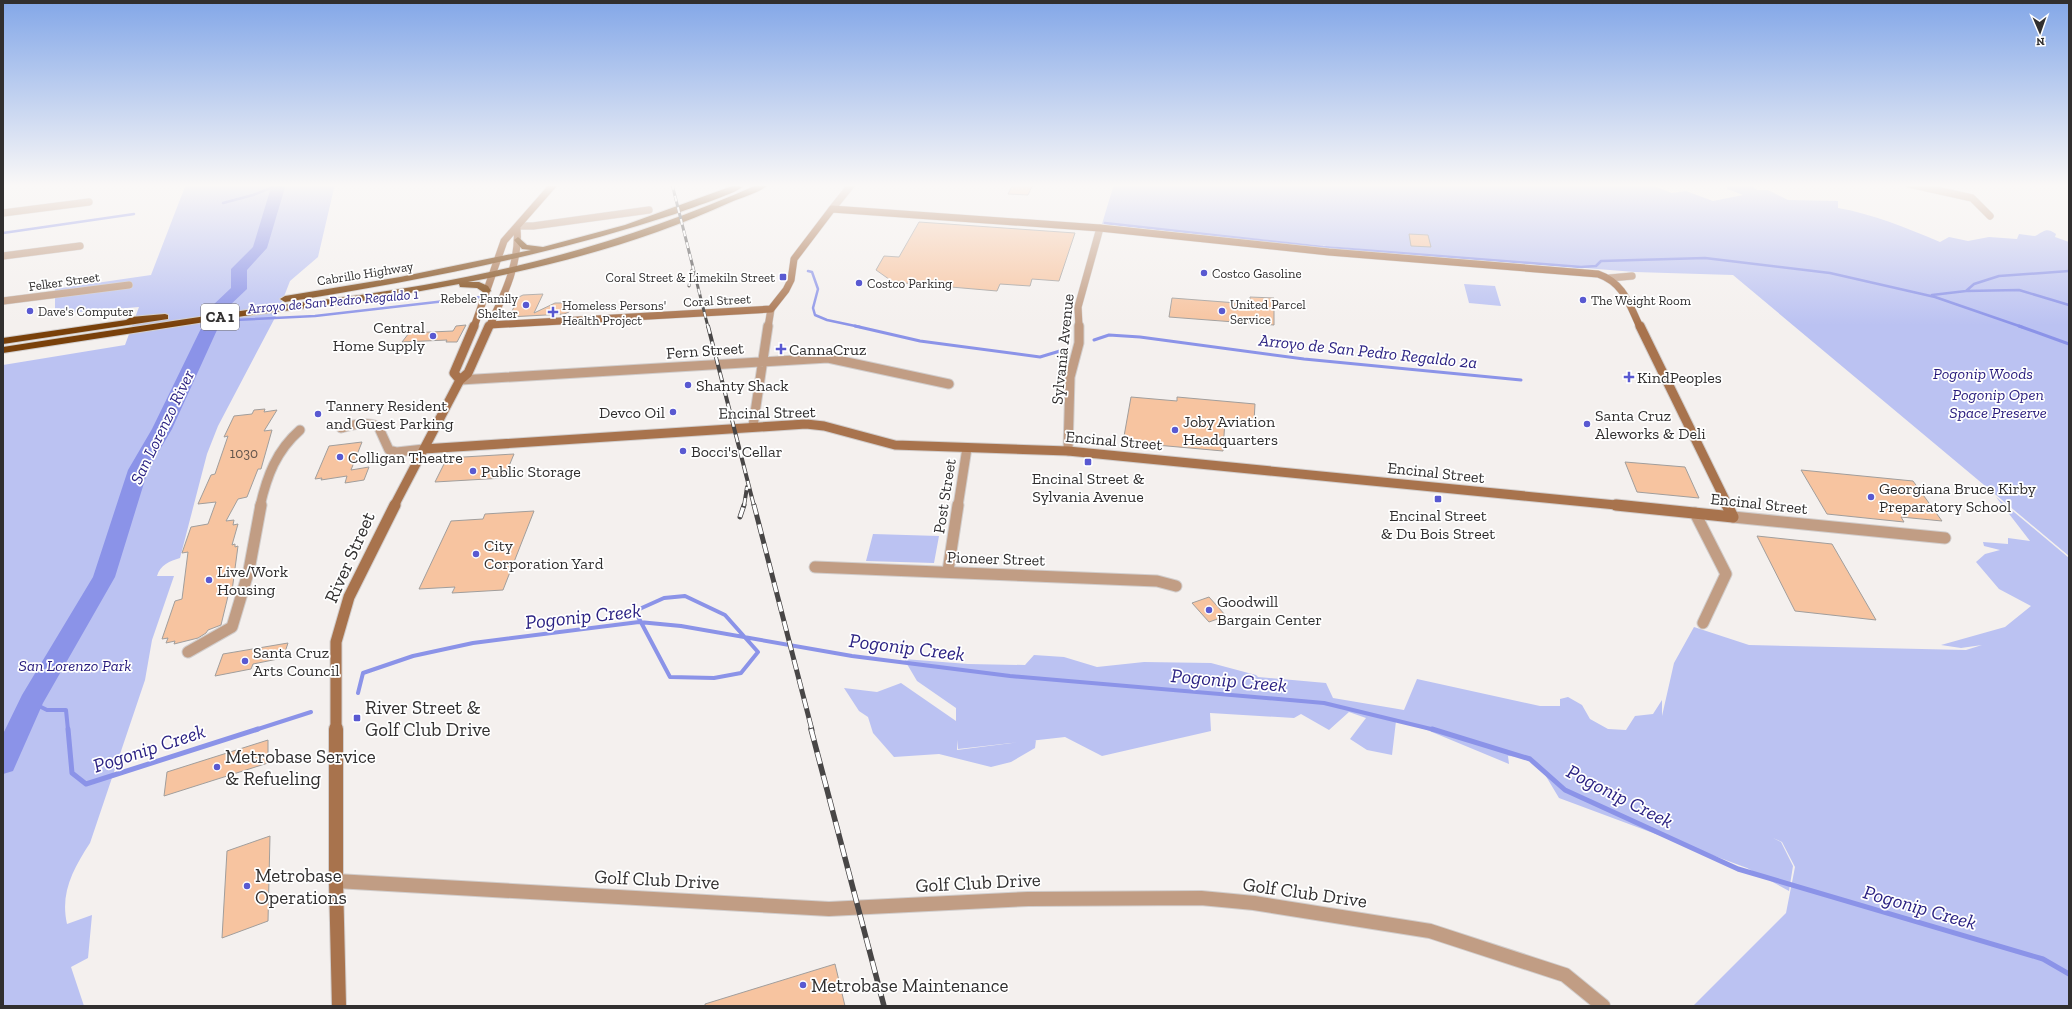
<svg xmlns="http://www.w3.org/2000/svg" width="2072" height="1009" font-family="'Zilla Slab',serif">
  <style>
    .green { fill: #bbc2f2 }
    .lines { fill: none; stroke-linecap: round; stroke-linejoin: round }
    .stream-far3 { stroke: #8b93e8; stroke-width: 2.5 }
    .stream-far2 { stroke: #8b93e8; stroke-width: 3 }
    .stream-far1 { stroke: #8b93e8; stroke-width: 4 }
    .stream { stroke: #8b93e8; stroke-width: 5 }
    .river { fill: #8b93e8; fill-rule: evenodd }
    .building { fill: #f7c4a0; stroke: #a19e9c }
    .street-far3-casing { stroke: #d1cdcc; stroke-width: 8 }
    .street-far2-casing { stroke: #d1cdcc; stroke-width: 11 }
    .street-far1-casing { stroke: #d1cdcc; stroke-width: 13 }
    .street-casing { stroke: #d1cdcc; stroke-width: 16 }
    .secondary-far3-casing { stroke: #d1cdcc; stroke-width: 8 }
    .secondary-far2-casing { stroke: #d1cdcc; stroke-width: 11 }
    .secondary-far1-casing { stroke: #d1cdcc; stroke-width: 13 }
    .secondary-casing { stroke: #d1cdcc; stroke-width: 16 }
    .highway-casing { stroke: #d1cdcc; stroke-width: 2 }
    .street-far3 { stroke: #c19d84; stroke-width: 7 }
    .street-far2 { stroke: #c19d84; stroke-width: 9 }
    .street-far1 { stroke: #c19d84; stroke-width: 11 }
    .street { stroke: #c19d84; stroke-width: 14 }
    .secondary-far3 { stroke: #a8734d; stroke-width: 7 }
    .secondary-far2 { stroke: #a8734d; stroke-width: 9 }
    .secondary-far1 { stroke: #a8734d; stroke-width: 11 }
    .secondary { stroke: #a8734d; stroke-width: 14 }
    .highway { fill: #79400a; fill-rule: evenodd }
    .rail-far3-casing { stroke: #484646; stroke-width: 3 }
    .rail-far2-casing { stroke: #484646; stroke-width: 4 }
    .rail-far1-casing { stroke: #484646; stroke-width: 5 }
    .rail-casing { stroke: #484646; stroke-width: 5.5 }
    .rail-far3 { stroke: #fff; stroke-width: 2; stroke-dasharray: 6; stroke-linecap: butt }
    .rail-far2 { stroke: #fff; stroke-width: 2.5; stroke-dasharray: 8; stroke-linecap: butt }
    .rail-far1 { stroke: #fff; stroke-width: 3.5; stroke-dasharray: 10; stroke-linecap: butt }
    .rail { stroke: #fff; stroke-width: 4; stroke-dasharray: 12; stroke-linecap: butt }
    .poi-dot { fill: #5959d1; stroke: #fff; stroke-width: 1.5 }
    .labels { text-anchor: middle; stroke-width: 3.5; stroke-linejoin: round; paint-order: stroke }
    .far-street-label { font-size: 13px; fill: #312f2f; stroke: #fff }
    .far-poi-label { font-size: 13px; fill: #312f2f; stroke: #fff; text-anchor: start }
    .far-water-label { font-size: 14px; font-style: italic; fill: #2b2283; stroke: #fff }
    .number-label { font-size: 14px; fill: #62544b }
    .shield { fill: #fff; stroke: #6f6d6d; stroke-width: 1 }
    .shield-label { font-size: 15px; font-weight: bold; fill: #312f2f }
    .poi-label { font-size: 16px; fill: #312f2f; stroke: #fff; text-anchor: start }
    .street-label { font-size: 16px; fill: #312f2f; stroke: #fff }
    .park-label { font-size: 16px; font-style: italic; fill: #271a7c; stroke: #fff }
    .water-label { font-size: 17px; font-style: italic; fill: #2b2283; stroke: #fff }
    .near-street-label { font-size: 19px; fill: #312f2f; stroke: #fff }
    .near-poi-label { font-size: 19px; fill: #312f2f; stroke: #fff; text-anchor: start }
    .near-water-label { font-size: 20px; font-style: italic; fill: #2b2283; stroke: #fff }
  </style>
  <rect width="100%" height="100%" fill="#f4f0ee"/>
  <path class="green" d="M186 184H335L318 257 290 281 278 312 218 426 207 454 180 558C170 561 160 565 157 576H174L152 640 145 680 90 843C73 869 60 893 67 924L92 915 88 958 71 967 84 1006H3V365L125 345 139 307 55 314V289L151 275Z
    M1114 184H1633L1642 187 1651 185 1672 193 1686 191 1713 201 1743 195 1727 189V184H1750L1757 190H1768L1788 200 1838 201V208C1873 214 1907 228 1940 242L1949 237 1968 241 1989 237 2017 239 2019 234 2035 236C2045 231 2046 227 2056 234L2055 237 2069 242V556L1733 275 1635 272 1430 256 1102 224Z
    M1464 284 1495 286 1501 306 1469 303Z
    M1996 497 2069 558V1006H1693L1786 913 1795 867 1782 842 1773 838 1781 842 1793 866 1789 891 1747 868 1559 798 1541 768 1528 757 1508 756 1509 764 1415 725 1396 721 1392 755 1367 750 1350 739 1366 718 1349 712 1329 730 1301 714 1294 718 1210 713 1211 731 1102 756 1065 737 958 749 957 740V750L1036 740 1035 748 1011 762 991 767 939 754 894 757 873 733 868 717 859 711 844 688 877 692 901 683 956 721V708L917 681 904 659 968 664 1025 665 1034 655 1064 657 1097 667 1144 662 1211 663 1256 675 1258 677 1326 683 1333 698 1404 710 1417 679 1540 706H1560V699L1568 697 1582 705 1590 719 1608 729 1626 730 1635 716 1653 714 1662 700V716L1674 663 1694 627 1749 645 1966 650 1982 645 1961 648 1941 645 2005 627 2031 606 1999 589 1976 562 1985 554 2000 550 1984 546 1983 542 2008 544V538L2030 541Z
    M873 534 939 536 934 563 866 561Z"/>
  <g class="lines">
    <path class="stream-far3" d="M223 203 253 195 278 185
      M1105 223 1323 247 1581 267 1596 266 1601 261 1705 258 1830 273 1935 297 2022 327
      M3 233 134 214
      M808 271 812 272 818 289 813 308 815 315 827 320 860 327
      M1966 291 2019 290 2069 305
      M1932 295 1966 291 1974 284 1999 276 2069 271
      M213 321 315 316 480 297"/>
    <path class="stream-far2" d="M855 326 920 341 1040 357 1060 351
      M2019 326 2069 344
      M1094 340 1109 335 1140 337 1304 359 1521 380"/>
    <path class="stream-far1" d="M685 596 725 615 758 652 741 673 714 678 670 677 635 611 664 598Z
      M358 693 363 673 413 656 473 643 639 622 681 626 852 656 1010 676 1324 703 1435 730
      M31 702 47 710H66L68 730
      M255 730 311 712"/>
    <path class="stream" d="M68 729 72 773 86 784 258 729
      M1432 729 1530 759 1565 790 1738 869 2043 959 2069 974"/>
    <path class="river" d="M272 184H286L267 248 247 270V289L227 308 172 429 148 470 115 577 43 703 13 771 3 774V734L22 695 93 577 128 470 152 429 212 306 231 288V269L253 247Z"/>
  </g>
  <path class="building" d="M1013 184H1033L1028 195 1008 194Z
    M919 222 1075 233 1059 281 1032 279 1030 286 1000 284 997 291 893 282 876 270 884 256 899 257Z
    M1409 234 1428 235 1431 247 1411 246Z
    M543 294 534 313 555 303H573L569 312 564 314 509 317 519 297 523 295Z
    M1250 297 1274 298V325L1169 317 1172 298 1250 304Z
    M466 325 457 342H446L447 340 402 342 409 333 453 331 456 326Z
    M1131 397 1177 401V397L1255 404 1254 422 1225 420 1223 451 1123 442Z
    M265 409 264 412 277 410 264 431 272 430 261 469H258L247 497 238 499 226 521 234 520 233 525 238 524 232 545 235 544V547L238 546 232 591 229 592 221 625 208 630 206 633 198 638 174 644 175 641 166 643 168 638 162 639 175 601 182 599 188 552 182 553 191 527 208 524 216 502 198 504 211 475 215 474 228 436 224 437 234 416 252 414 254 410Z
    M362 442 351 470 369 467 364 480 345 483 347 476 321 480 322 478 315 479 329 446Z
    M514 454 504 478 435 482 447 458Z
    M1625 462 1685 467 1699 498 1637 492Z
    M1801 470 1913 481 1942 521 1901 517 1904 522 1827 514Z
    M534 511 503 590 452 593 455 587 419 589 451 521 483 519 485 514Z
    M1757 536 1832 544 1876 620 1795 611Z
    M1209 597 1226 616 1209 622 1192 603Z
    M288 643 283 658 253 664 251 669 215 676 223 654Z
    M268 740V763L164 796 167 772Z
    M270 836 268 921 222 938 227 851Z
    M835 964 845 1006H705V1004Z"/>
  <g class="lines">
    <g class="street-far3-casing">
      <path id="street-far3" d="M1909 184 1972 198 1990 216
        M832 209 852 184
        M3 213 89 202
        M518 226H533L649 210
        M3 256 80 246
        M1610 278 1632 276
        M3 301 129 285
        M768 327 771 309
        M1079 327 1078 307 1100 228"/>
    </g>
    <g class="street-far2-casing">
      <path id="street-far2" d="M460 380 828 358 949 384
        M753 426 768 326
        M341 428C353 425 366 421 378 426L389 450 397 452 424 449
        M1068 451 1070 377 1079 343V326
        M260 506C267 476 276 451 300 430
        M958 506 967 448"/>
    </g>
    <g class="street-far1-casing">
      <path id="street-far1" d="M1695 513 1726 574 1703 623
        M1733 517 1945 538
        M815 567 1157 581 1176 586
        M948 571 958 505
        M188 652 232 627 249 570 261 505"/>
    </g>
    <g class="street-casing">
      <path id="street" d="M336 881 829 909 1028 899 1201 898 1254 903 1430 931 1565 975 1603 1006"/>
    </g>
    <g class="secondary-far3-casing">
      <path id="secondary-far3" d="M490 325 771 309 786 290 791 280 794 259 832 209 1100 228 1329 252 1598 274C1624 283 1629 304 1640 327
        M474 327 504 241 554 184
        M489 327C503 297 520 263 517 229"/>
    </g>
    <g class="secondary-far2-casing">
      <path id="secondary-far2" d="M1640 326 1728 506
        M460 380 454 373 474 326
        M424 449 806 424 824 426 895 445 1068 451 1626 506
        M394 506 460 380 468 373 489 326"/>
    </g>
    <g class="secondary-far1-casing">
      <path id="secondary-far1" d="M1616 505 1733 517
        M1727 505 1733 517
        M336 730V642L349 597 395 505"/>
    </g>
    <g class="secondary-casing">
      <path id="secondary" d="M336 729V881L339 1006"/>
    </g>
    <g class="highway-casing">
      <path id="highway" d="M759 184H769C760 193 742 197 731 202 648 240 557 265 468 282H479L488 286 491 291 486 294 477 288 460 287 459 284 377 299 244 316 3 353V347C87 334 170 321 254 309 311 301 368 295 424 285 540 265 652 232 759 184Z
        M735 185 742 187C735 194 687 209 675 214 547 256 417 281 285 302L280 299 285 296 400 277 531 250 522 249 514 240 518 237 527 245 543 247 625 225Z
        M165 314 168 315V319L3 344V338L126 320 131 317Z"/>
    </g>
    <use href="#street-far3" class="street-far3"/>
    <use href="#street-far2" class="street-far2"/>
    <use href="#street-far1" class="street-far1"/>
    <use href="#street" class="street"/>
    <use href="#secondary-far3" class="secondary-far3"/>
    <use href="#secondary-far2" class="secondary-far2"/>
    <use href="#secondary-far1" class="secondary-far1"/>
    <use href="#secondary" class="secondary"/>
    <use href="#highway" class="highway"/>
    <g class="rail-far3-casing">
      <path id="rail-far3" d="M672 184 708 327
        M689 286 692 270"/>
    </g>
    <g class="rail-far2-casing">
      <path id="rail-far2" d="M708 326 754 506
        M744 506 747 487"/>
    </g>
    <g class="rail-far1-casing">
      <path id="rail-far1" d="M754 505 812 730
        M740 517 744 505"/>
    </g>
    <g class="rail-casing">
      <path id="rail" d="M811 729 884 1006"/>
    </g>
    <use href="#rail-far3" class="rail-far3"/>
    <use href="#rail-far2" class="rail-far2"/>
    <use href="#rail-far1" class="rail-far1"/>
    <use href="#rail" class="rail"/>
  </g>
  <linearGradient id="sky" x2="0" y2="1"><stop stop-color="#83a7e8"/><stop offset="0.57" stop-color="#faf8f7"/><stop offset="1" stop-color="#faf8f7" stop-opacity="0"/></linearGradient>
  <rect width="2072" height="325" fill="url(#sky)"/>
  <g class="poi-dot">
    <circle cx="1204" cy="273" r="4"/>
    <rect x="779" y="273" width="8" height="8" rx="2"/>
    <circle cx="859" cy="283" r="4"/>
    <circle cx="1583" cy="300" r="4"/>
    <circle cx="526" cy="305" r="4"/>
    <circle cx="30" cy="311" r="4"/>
    <circle cx="1222" cy="311" r="4"/>
    <path d="M551 306h4v4h4v4h-4v4h-4v-4h-4v-4h4z"/>
    <circle cx="433" cy="336" r="4"/>
    <path d="M779 343h4v4h4v4h-4v4h-4v-4h-4v-4h4z"/>
    <path d="M1627 371h4v4h4v4h-4v4h-4v-4h-4v-4h4z"/>
    <circle cx="688" cy="385" r="4"/>
    <circle cx="673" cy="412" r="4"/>
    <circle cx="318" cy="414" r="4"/>
    <circle cx="1587" cy="424" r="4"/>
    <circle cx="1175" cy="430" r="4"/>
    <circle cx="683" cy="451" r="4"/>
    <circle cx="340" cy="457" r="4"/>
    <rect x="1084" y="458" width="8" height="8" rx="2"/>
    <circle cx="473" cy="471" r="4"/>
    <circle cx="1871" cy="497" r="4"/>
    <rect x="1434" y="495" width="8" height="8" rx="2"/>
    <circle cx="476" cy="554" r="4"/>
    <circle cx="209" cy="580" r="4"/>
    <circle cx="1209" cy="610" r="4"/>
    <circle cx="245" cy="661" r="4"/>
    <rect x="353" y="714" width="8" height="8" rx="2"/>
    <circle cx="217" cy="767" r="4"/>
    <circle cx="247" cy="886" r="4"/>
    <circle cx="803" cy="985" r="4"/>
  </g>
  <g class="labels">
    <g class="far-street-label">
      <text transform="translate(365 273) rotate(-9)" y="5">Cabrillo Highway</text>
      <text transform="translate(64 281) rotate(-8)" y="5">Felker Street</text>
      <text transform="translate(717 300) rotate(-3)" y="5">Coral Street</text>
    </g>
    <g class="far-poi-label">
      <text x="1212" y="278">Costco Gasoline</text>
      <text x="775" y="282" text-anchor="end">Coral Street &amp; Limekiln Street</text>
      <text x="867" y="288">Costco Parking</text>
      <text x="518" y="303" text-anchor="end">Rebele Family<tspan x="518" dy="15">Shelter</tspan></text>
      <text x="1591" y="305">The Weight Room</text>
      <text x="1230" y="309">United Parcel<tspan x="1230" dy="15">Service</tspan></text>
      <text x="562" y="310">Homeless Persons'<tspan x="562" dy="15">Health Project</tspan></text>
      <text x="38" y="316">Dave's Computer</text>
    </g>
    <g class="far-water-label">
      <text transform="translate(333 301) rotate(-5)" y="5">Arroyo de San Pedro Regaldo 1</text>
    </g>
    <g class="number-label">
      <text x="244" y="458">1030</text>
    </g>
    <rect class="shield" x="201" y="304" width="38" height="26" rx="3"/>
    <g class="shield-label">
      <text x="220" y="322">CA 1</text>
    </g>
    <g class="poi-label">
      <text x="425" y="333" text-anchor="end">Central<tspan x="425" dy="18">Home Supply</tspan></text>
      <text x="789" y="355">CannaCruz</text>
      <text x="1637" y="383">KindPeoples</text>
      <text x="696" y="391">Shanty Shack</text>
      <text x="326" y="411">Tannery Resident<tspan x="326" dy="18">and Guest Parking</tspan></text>
      <text x="665" y="418" text-anchor="end">Devco Oil</text>
      <text x="1595" y="421">Santa Cruz<tspan x="1595" dy="18">Aleworks &amp; Deli</tspan></text>
      <text x="1183" y="427">Joby Aviation<tspan x="1183" dy="18">Headquarters</tspan></text>
      <text x="691" y="457">Bocci's Cellar</text>
      <text x="348" y="463">Colligan Theatre</text>
      <text x="481" y="477">Public Storage</text>
      <text x="1088" y="484" text-anchor="middle">Encinal Street &amp;<tspan x="1088" dy="18">Sylvania Avenue</tspan></text>
      <text x="1879" y="494">Georgiana Bruce Kirby<tspan x="1879" dy="18">Preparatory School</tspan></text>
      <text x="1438" y="521" text-anchor="middle">Encinal Street<tspan x="1438" dy="18">&amp; Du Bois Street</tspan></text>
      <text x="484" y="551">City<tspan x="484" dy="18">Corporation Yard</tspan></text>
      <text x="217" y="577">Live/Work<tspan x="217" dy="18">Housing</tspan></text>
      <text x="1217" y="607">Goodwill<tspan x="1217" dy="18">Bargain Center</tspan></text>
      <text x="253" y="658">Santa Cruz<tspan x="253" dy="18">Arts Council</tspan></text>
    </g>
    <g class="street-label">
      <text transform="translate(1062 349) rotate(-84)" y="6">Sylvania Avenue</text>
      <text transform="translate(705 350) rotate(-4)" y="6">Fern Street</text>
      <text transform="translate(767 412) rotate(-1)" y="6">Encinal Street</text>
      <text transform="translate(1114 440) rotate(5)" y="6">Encinal Street</text>
      <text transform="translate(1436 472) rotate(6)" y="6">Encinal Street</text>
      <text transform="translate(944 496) rotate(-81)" y="6">Post Street</text>
      <text transform="translate(1759 503) rotate(6)" y="6">Encinal Street</text>
      <text transform="translate(996 558) rotate(2)" y="6">Pioneer Street</text>
    </g>
    <g class="park-label">
      <text x="1983" y="379">Pogonip Woods</text>
      <text x="1998" y="400">Pogonip Open<tspan x="1998" dy="18">Space Preserve</tspan></text>
      <text x="75" y="671">San Lorenzo Park</text>
    </g>
    <g class="water-label">
      <text transform="translate(1368 351) rotate(6)" y="6">Arroyo de San Pedro Regaldo 2a</text>
      <text transform="translate(162 427) rotate(-64)" y="6">San Lorenzo River</text>
    </g>
    <g class="near-street-label">
      <text transform="translate(349 557) rotate(-66)" y="7">River Street</text>
      <text transform="translate(657 879) rotate(3)" y="7">Golf Club Drive</text>
      <text transform="translate(978 882) rotate(-3)" y="7">Golf Club Drive</text>
      <text transform="translate(1305 892) rotate(8)" y="7">Golf Club Drive</text>
    </g>
    <g class="near-poi-label">
      <text x="365" y="714">River Street &amp;<tspan x="365" dy="22">Golf Club Drive</tspan></text>
      <text x="225" y="763">Metrobase Service<tspan x="225" dy="22">&amp; Refueling</tspan></text>
      <text x="255" y="882">Metrobase<tspan x="255" dy="22">Operations</tspan></text>
      <text x="811" y="992">Metrobase Maintenance</text>
    </g>
    <g class="near-water-label">
      <text transform="translate(583 616) rotate(-6)" y="7">Pogonip Creek</text>
      <text transform="translate(907 647) rotate(7)" y="7">Pogonip Creek</text>
      <text transform="translate(1229 680) rotate(5)" y="7">Pogonip Creek</text>
      <text transform="translate(149 748) rotate(-18)" y="7">Pogonip Creek</text>
      <text transform="translate(1620 796) rotate(27)" y="7">Pogonip Creek</text>
      <text transform="translate(1920 907) rotate(16)" y="7">Pogonip Creek</text>
    </g>
  </g>
  <rect width="2072" height="1009" fill="none" stroke="#312f2f" stroke-width="8"/>
  <g transform="translate(2040 32) rotate(178)" stroke="#ffffff" stroke-width="3" paint-order="stroke">
  <path d="M0-3L7 15L0 10L-7 15Z" fill="#312f2f"/>
  <text y="-6" font-size="11" font-weight="bold" text-anchor="middle" fill="#312f2f">N</text>
  </g>
</svg>
